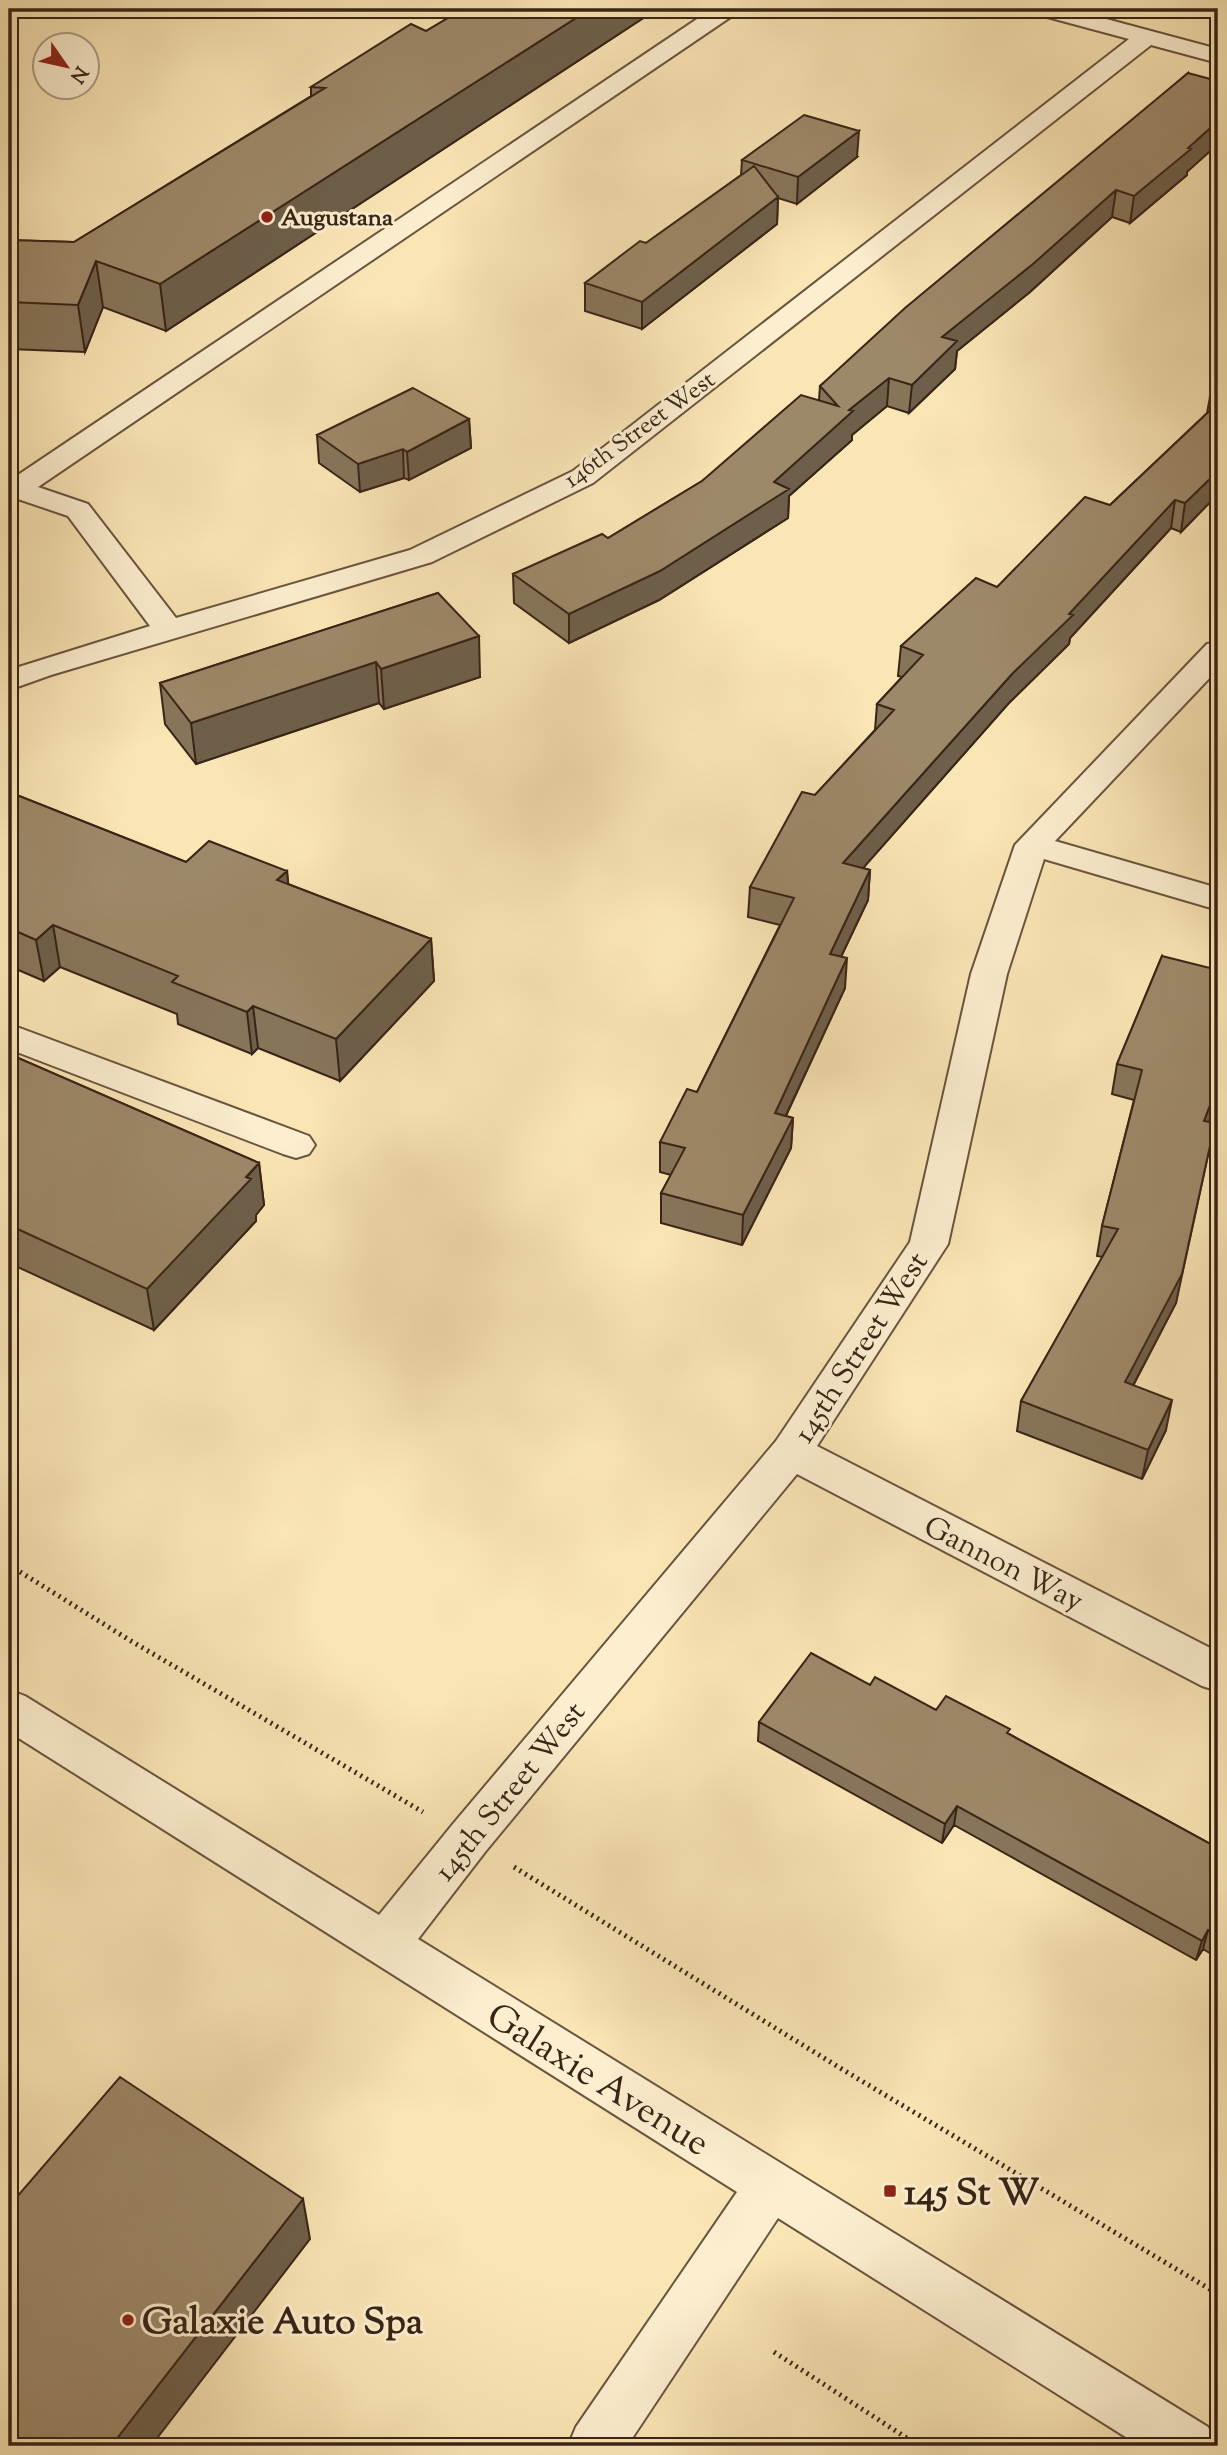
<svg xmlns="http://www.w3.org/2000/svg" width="1227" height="2455" font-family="'Sorts Mill Goudy',serif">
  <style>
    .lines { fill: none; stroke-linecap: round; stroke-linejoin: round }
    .minor-casing { stroke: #69543e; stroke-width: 4 }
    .path { stroke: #392416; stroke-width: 5; stroke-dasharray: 2 4.5; stroke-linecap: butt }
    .minor { fill: #fceecf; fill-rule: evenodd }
    .wall { fill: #87755a; stroke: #392416; stroke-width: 2 }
    .shaded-wall { fill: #6e5f4a; stroke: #392416; stroke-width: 2 }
    .building { fill: #9d8869; stroke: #392416; stroke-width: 2 }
    .poi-dot { fill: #8f2418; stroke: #fceecf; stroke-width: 2.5 }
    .labels { text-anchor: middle; stroke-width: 6; stroke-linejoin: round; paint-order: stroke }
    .far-poi-label { font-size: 24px; font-weight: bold; fill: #392416; stroke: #fceecf; text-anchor: start }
    .far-street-label { font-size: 24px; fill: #392416; stroke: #fceecf }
    .street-label { font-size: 30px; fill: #392416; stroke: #fceecf }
    .near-street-label { font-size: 37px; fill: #392416; stroke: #fceecf }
    .near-poi-label { font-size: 37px; font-weight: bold; fill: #392416; stroke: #fceecf; text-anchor: start }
  </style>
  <rect width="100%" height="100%" fill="#fae5b5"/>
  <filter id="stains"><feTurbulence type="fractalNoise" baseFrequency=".00286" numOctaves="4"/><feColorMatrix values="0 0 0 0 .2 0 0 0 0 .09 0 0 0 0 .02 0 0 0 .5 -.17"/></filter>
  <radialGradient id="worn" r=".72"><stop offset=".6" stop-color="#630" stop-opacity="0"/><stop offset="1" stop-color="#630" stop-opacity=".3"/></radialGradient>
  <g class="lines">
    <g class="minor-casing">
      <path id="minor" d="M712 9H739L735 14 38 487 88 504 176 618 410 550 573 471 1129 39 1036 14 1033 9H1069L1218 49V63L1151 45 593 483 432 562 51 675 9 690V670L150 626 68 516 9 496V481Z
        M1218 642V669L1055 841 1218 888V910L1044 859 1007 974 948 1244 817 1446 1218 1652V1691L1202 1686 797 1474 485 1852 418 1939 1208 2427 1216 2446H1140L778 2218 627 2446H568L576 2427 737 2192 9 1732V1690L25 1696 379 1915 453 1824 776 1441 910 1242 971 974 1015 845 1207 644Z
        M9 1024 309 1136 315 1145 309 1154 296 1158 283 1154 9 1049Z"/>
    </g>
    <path class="path" d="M9 1565 131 1641 423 1812
      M514 1867 845 2071 1218 2294
      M774 2352 919 2446"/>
    <use href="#minor" class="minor"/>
  </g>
  <path class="wall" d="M463 9H657L166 331 103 307 85 352 9 349V240L74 242 311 96V87L426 31Z
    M1188 73 1187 175 1130 223 1112 217 1030 292 957 351 955 369 909 413 887 406 852 435V440L789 496 788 518 659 600 569 643 514 603 513 574 608 538 702 481 819 400 820 386Z
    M857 157 797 204 778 198 777 224 642 329 585 311V283L646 243 741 175 742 160Z
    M1218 389V494L1181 532 1171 528 1070 638 1069 644 1008 704 863 868 870 870 868 900 841 957 845 988 786 1116 793 1118 791 1148 742 1245 661 1223V1193L671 1175 660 1172V1142L697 1092 780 925 748 917 750 887 815 795 875 730 877 704 902 677 898 676 901 646 997 587 1110 505 1207 413 1210 397Z
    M469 419 471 448 409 480 404 478 360 492 319 463 317 435Z
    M438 593 480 677 384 709 379 703 196 764 165 724 160 683Z
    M9 792 186 862 287 871 288 884 431 939 434 981 340 1081 258 1048 252 1054 178 1024 177 1014 60 967 44 981 9 966Z
    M1162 956 1218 1098 1209 1122 1176 1303 1133 1386 1166 1430 1142 1479 1017 1431 1021 1401 1103 1257 1097 1256 1102 1226 1134 1100 1112 1094 1117 1064Z
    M9 1054 259 1163 264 1205 256 1215V1221L154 1330 9 1263Z
    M870 1685 936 1710 1009 1734 1218 1848V1958L1203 1949 1196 1960 954 1825 942 1843 758 1741 759 1722Z"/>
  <path class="shaded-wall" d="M590 9H657L166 331 160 284Z
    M1218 121V144L1187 172V175L1130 223 1134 196Z
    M859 131 857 157 797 204 798 177Z
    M1116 190 1112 217 1030 292 957 351 955 369 909 413 912 385 942 337Z
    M778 197 777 224 642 329V302Z
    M96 261 103 307 85 352 78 305Z
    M889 378 887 406 852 435V440L789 496 788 518 659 600 569 643V614L774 482 849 410Z
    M469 419 471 448 409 480 407 452Z
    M403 449 404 478 360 492 358 464Z
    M1218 471V494L1181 532 1185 503Z
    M1175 500 1171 528 1070 638 1069 644 1008 704 841 893 843 863 1012 674Z
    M479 636 480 677 384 709 381 669Z
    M376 662 379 703 196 764 191 723Z
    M870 870 868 900 828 984 830 954Z
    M287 871 291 912 277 880Z
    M53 925 60 967 44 981 36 940Z
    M431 939 434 981 340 1081 336 1039Z
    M847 958 845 988 773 1143 775 1113Z
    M253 1006 258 1048 252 1054 247 1012Z
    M1218 1084V1098L1198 1151 1204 1121Z
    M793 1118 791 1148 742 1245 743 1215Z
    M1215 1123 1176 1303 1119 1412 1125 1382Z
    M259 1163 264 1205 256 1215V1221L154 1330 147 1289Z
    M1172 1400 1166 1430 1142 1479 1148 1450Z
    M957 1806 954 1825 942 1843 945 1824Z
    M1208 1930 1203 1949 1196 1960 1202 1941Z
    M303 2199 310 2239 151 2446H111Z"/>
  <path class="building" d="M463 9H590L160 284 96 261 78 305 9 302V240L74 242 325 88 311 87 411 24 426 31Z
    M1188 73 1218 81V121L1188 148 1191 149 1134 196 1116 190 1033 264 942 337 957 341 912 385 889 378 849 410 853 411 774 482 789 489 660 571 569 614 513 574 602 534 608 538 702 481 801 395 838 406 820 386 905 308Z
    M804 115 859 131 798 177 742 160Z
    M754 166 778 197 642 302 585 283 640 241 646 243Z
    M413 388 469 419 407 452 403 449 358 464 317 435Z
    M1218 389V400L1210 397Z
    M1218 403V471L1185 503 1175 500 1069 614 1073 615 1012 674 843 863 870 870 830 954 847 958 775 1113 793 1118 743 1215 661 1193 685 1148 660 1142 687 1089 697 1092 794 898 750 887 802 792 815 795 894 710 877 704 923 655 901 646 976 578 997 587 1085 497 1110 505Z
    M438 593 479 636 381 669 376 662 191 723 160 683Z
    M9 792 186 862 209 841 287 871 277 880 431 939 336 1039 253 1006 247 1012 172 982 178 976 53 925 36 940 9 928Z
    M1162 956 1218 970V1084L1204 1121 1215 1123 1182 1274 1125 1382 1172 1400 1148 1450 1021 1401 1118 1229 1102 1226 1142 1070 1117 1064Z
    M9 1054 259 1163 246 1177 251 1179 147 1289 9 1225Z
    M811 1653 870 1685 875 1677 936 1710 946 1696 1010 1729 1007 1733 1218 1848V1936L1208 1930 1202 1941 957 1806 945 1824 759 1722Z
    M120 2077 303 2199 111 2446H9V2206Z"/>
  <g class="poi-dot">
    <circle cx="267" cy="217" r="7"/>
    <rect x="883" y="2184" width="14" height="14" rx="3.5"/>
    <circle cx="128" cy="2320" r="7"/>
  </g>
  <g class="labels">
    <g class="far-poi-label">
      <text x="281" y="225">Augustana</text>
    </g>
    <g class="far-street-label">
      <text transform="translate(639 429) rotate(-36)" y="8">146th Street West</text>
    </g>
    <g class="street-label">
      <text transform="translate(860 1347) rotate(-57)" y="10">145th Street West</text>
      <text transform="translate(1004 1563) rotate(27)" y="10">Gannon Way</text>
      <text transform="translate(509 1791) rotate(-51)" y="10">145th Street West</text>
    </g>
    <g class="near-street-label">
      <text transform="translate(599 2078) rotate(32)" y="13">Galaxie Avenue</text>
    </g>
    <g class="near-poi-label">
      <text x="904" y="2204">145 St W</text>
      <text x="142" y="2333">Galaxie Auto Spa</text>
    </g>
  </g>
  <rect width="1227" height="2455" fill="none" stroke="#fae5b5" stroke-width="35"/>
  <rect x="10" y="10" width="1206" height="2434" fill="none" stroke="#392416" stroke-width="3.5"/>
  <rect x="18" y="18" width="1192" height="2420" fill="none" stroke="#392416" stroke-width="2"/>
  <g transform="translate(66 66) rotate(124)"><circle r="33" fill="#fceecf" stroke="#ae9d85" stroke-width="2"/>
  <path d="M0-5L12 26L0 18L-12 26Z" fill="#8f2418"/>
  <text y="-10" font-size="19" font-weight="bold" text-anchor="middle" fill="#392416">N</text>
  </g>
  <rect width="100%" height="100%" filter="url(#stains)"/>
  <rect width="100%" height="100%" fill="url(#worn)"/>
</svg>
